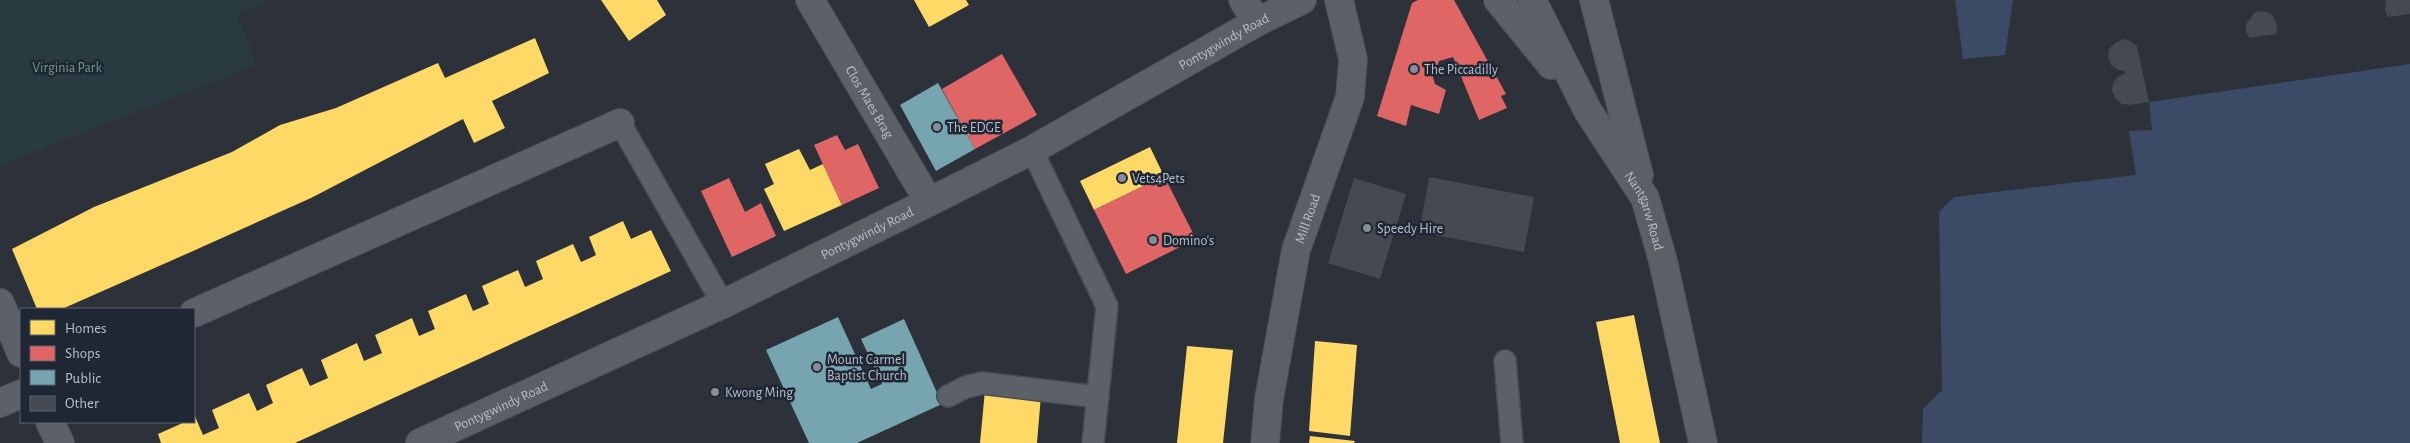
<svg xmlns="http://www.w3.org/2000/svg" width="2410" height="443" font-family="'Alegreya Sans',sans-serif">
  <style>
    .green { fill: #293b40 }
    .water { fill: #3b4a65 }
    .homes { fill: #ffd966 }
    .shops { fill: #e06666 }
    .public { fill: #76a5af }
    .building { fill: #454951 }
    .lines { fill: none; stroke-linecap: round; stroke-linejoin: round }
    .service-casing { stroke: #484c53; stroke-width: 24 }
    .minor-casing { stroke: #484c53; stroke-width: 30 }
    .secondary-casing { stroke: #484c53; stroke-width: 30 }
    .service { stroke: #5c6068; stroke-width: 21 }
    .minor { stroke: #5c6068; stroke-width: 28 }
    .secondary { stroke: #5b5f66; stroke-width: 28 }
    .poi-dot { fill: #868d98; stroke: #1f2735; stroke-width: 2 }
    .labels { text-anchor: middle; stroke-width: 5; stroke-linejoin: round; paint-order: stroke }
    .street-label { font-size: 14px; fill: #b7becb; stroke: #1f2735 }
    .park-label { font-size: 14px; fill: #6f9b7b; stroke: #1f2735 }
    .poi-label { font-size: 14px; fill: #b7becb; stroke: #1f2735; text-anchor: start }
  </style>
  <rect width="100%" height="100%" fill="#2c313a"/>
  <path class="green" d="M0 0H266L237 15 257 65 0 165Z"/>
  <path class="water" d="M1955 0H2013L2005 55 1963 59Z
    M2410 64V443H1922L1923 409 1942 390 1939 212 1954 197 2136 175 2129 131 2152 130 2149 102Z"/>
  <path class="homes" d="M601 0H657L666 15 629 41Z
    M914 0H966L969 5 929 27Z
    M535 38 549 73 492 101 505 128 474 143 463 119 311 198 193 251 62 309H37L12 249 94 207 232 152 280 125 336 108 438 63 445 78Z
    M1150 147 1164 176 1094 210 1080 181Z
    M799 149 810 170 823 164 842 205 784 231 764 189 774 184 765 164Z
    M623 221 631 239 651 230 671 271 295 443H161L158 434 185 422H194V414L203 435 219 428 212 410 249 393 257 411 273 403 266 385 302 368 310 386 328 378 321 360 357 343 364 361 382 353 375 335 412 318 419 336 435 329 428 311 466 294 473 311 489 304 482 286 518 270 525 287 543 279 536 261 573 244 581 262 590 258 596 255 589 237Z
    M1634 315 1660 443H1620L1596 322Z
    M1315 341 1357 345 1350 436 1309 431Z
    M1187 346 1233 350 1223 443H1177Z
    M985 390 1041 395 1037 443H980Z
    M1310 436 1355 441 1354 443H1309Z"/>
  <path class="shops" d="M1418 0H1454L1506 94 1501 96 1507 108 1479 120 1453 57 1439 61 1433 77 1435 84 1446 90 1439 114 1411 105 1406 126 1377 116 1412 3Z
    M1002 54 1037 115 975 149 942 89Z
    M837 135 845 150 858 144 879 188 842 205 814 145Z
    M1164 176 1196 239 1126 274 1094 210Z
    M729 178 745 212 761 203 776 236 732 257 701 191Z"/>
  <path class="public" d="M938 83 975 149 936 171 900 105Z
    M838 317 871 389 882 384 861 339 904 319 942 404 857 443H809L766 350Z"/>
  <path class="building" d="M2386 0H2410V14L2388 17 2385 11Z
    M2262 11 2270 13 2275 19 2277 26 2276 34 2249 38 2246 31V24L2255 12Z
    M2123 39 2130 41 2137 46 2149 102 2130 105 2122 104 2116 99 2112 91 2113 83 2119 76 2125 74V71L2118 70 2111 65 2108 57 2109 49 2115 43Z
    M1429 177 1534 197 1524 252 1419 232Z
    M1354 178 1406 194 1380 279 1328 263Z"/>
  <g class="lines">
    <g class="service-casing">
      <path id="service" d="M620 123 723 304
        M1032 150 1107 306 1093 443
        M1505 361 1512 443
        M948 396 966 387 982 383 1098 397"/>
    </g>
    <g class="minor-casing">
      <g id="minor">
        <path id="s1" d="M810 0 929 202"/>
        <path d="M1243 0 1257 22"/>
        <path d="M0 303 21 353"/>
        <path d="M194 313 620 123"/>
        <path d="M0 403 21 394"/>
        <path d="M50 422 60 443"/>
      </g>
    </g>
    <g class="secondary-casing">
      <g id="secondary">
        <path d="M1498 0 1551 65"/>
        <path id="s2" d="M1532 0 1588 111 1645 198 1663 261 1703 443"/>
        <path d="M1594 0 1639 175"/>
        <path id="s3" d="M420 443 723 304 929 202 1032 150 1257 22 1302 0"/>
        <path id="s4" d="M1265 443 1269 399 1296 250 1350 97 1353 59 1339 0"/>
      </g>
    </g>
    <use href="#service" class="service"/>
    <use href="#minor" class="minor"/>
    <use href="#secondary" class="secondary"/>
  </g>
  <g class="poi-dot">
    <circle cx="1414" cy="69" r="5"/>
    <circle cx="937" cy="127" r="5"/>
    <circle cx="1122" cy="178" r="5"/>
    <circle cx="1367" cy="228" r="5"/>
    <circle cx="1153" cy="240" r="5"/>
    <circle cx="817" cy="367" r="5"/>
    <circle cx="715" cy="392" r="5"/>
  </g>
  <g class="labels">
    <g class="street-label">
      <text dy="5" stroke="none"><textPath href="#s3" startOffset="899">Pontygwindy Road</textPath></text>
      <text dy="5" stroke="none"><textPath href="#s1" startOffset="118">Clos Maes Brag</textPath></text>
      <text dy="5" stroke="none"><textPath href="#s2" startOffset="240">Nantgarw Road</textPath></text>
      <text dy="5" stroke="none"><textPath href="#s4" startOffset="229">Mill Road</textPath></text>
      <text dy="5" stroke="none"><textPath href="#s3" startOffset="494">Pontygwindy Road</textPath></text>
      <text dy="5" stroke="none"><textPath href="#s3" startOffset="89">Pontygwindy Road</textPath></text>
    </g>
    <g class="park-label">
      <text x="67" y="72">Virginia Park</text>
    </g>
    <g class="poi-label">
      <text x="1424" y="74">The Piccadilly</text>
      <text x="947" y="132">The EDGE</text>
      <text x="1132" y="183">Vets4Pets</text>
      <text x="1377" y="233">Speedy Hire</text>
      <text x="1163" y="245">Domino's</text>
      <text x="827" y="364">Mount Carmel<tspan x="827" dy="16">Baptist Church</tspan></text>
      <text x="725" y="397">Kwong Ming</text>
    </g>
  </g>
  <rect x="20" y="308" width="175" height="115" fill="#1f2735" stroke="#5c6371"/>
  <rect x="30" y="320" width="25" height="15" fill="#ffd966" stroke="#5c6371"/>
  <text x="65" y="333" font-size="15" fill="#b7becb">Homes</text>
  <rect x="30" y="346" width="25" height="15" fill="#e06666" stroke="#5c6371"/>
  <text x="65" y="358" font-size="15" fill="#b7becb">Shops</text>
  <rect x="30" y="370" width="25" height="15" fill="#76a5af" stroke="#5c6371"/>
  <text x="65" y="383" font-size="15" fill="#b7becb">Public</text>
  <rect x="30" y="396" width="25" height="15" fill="#454951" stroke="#5c6371"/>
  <text x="65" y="408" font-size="15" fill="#b7becb">Other</text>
</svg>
